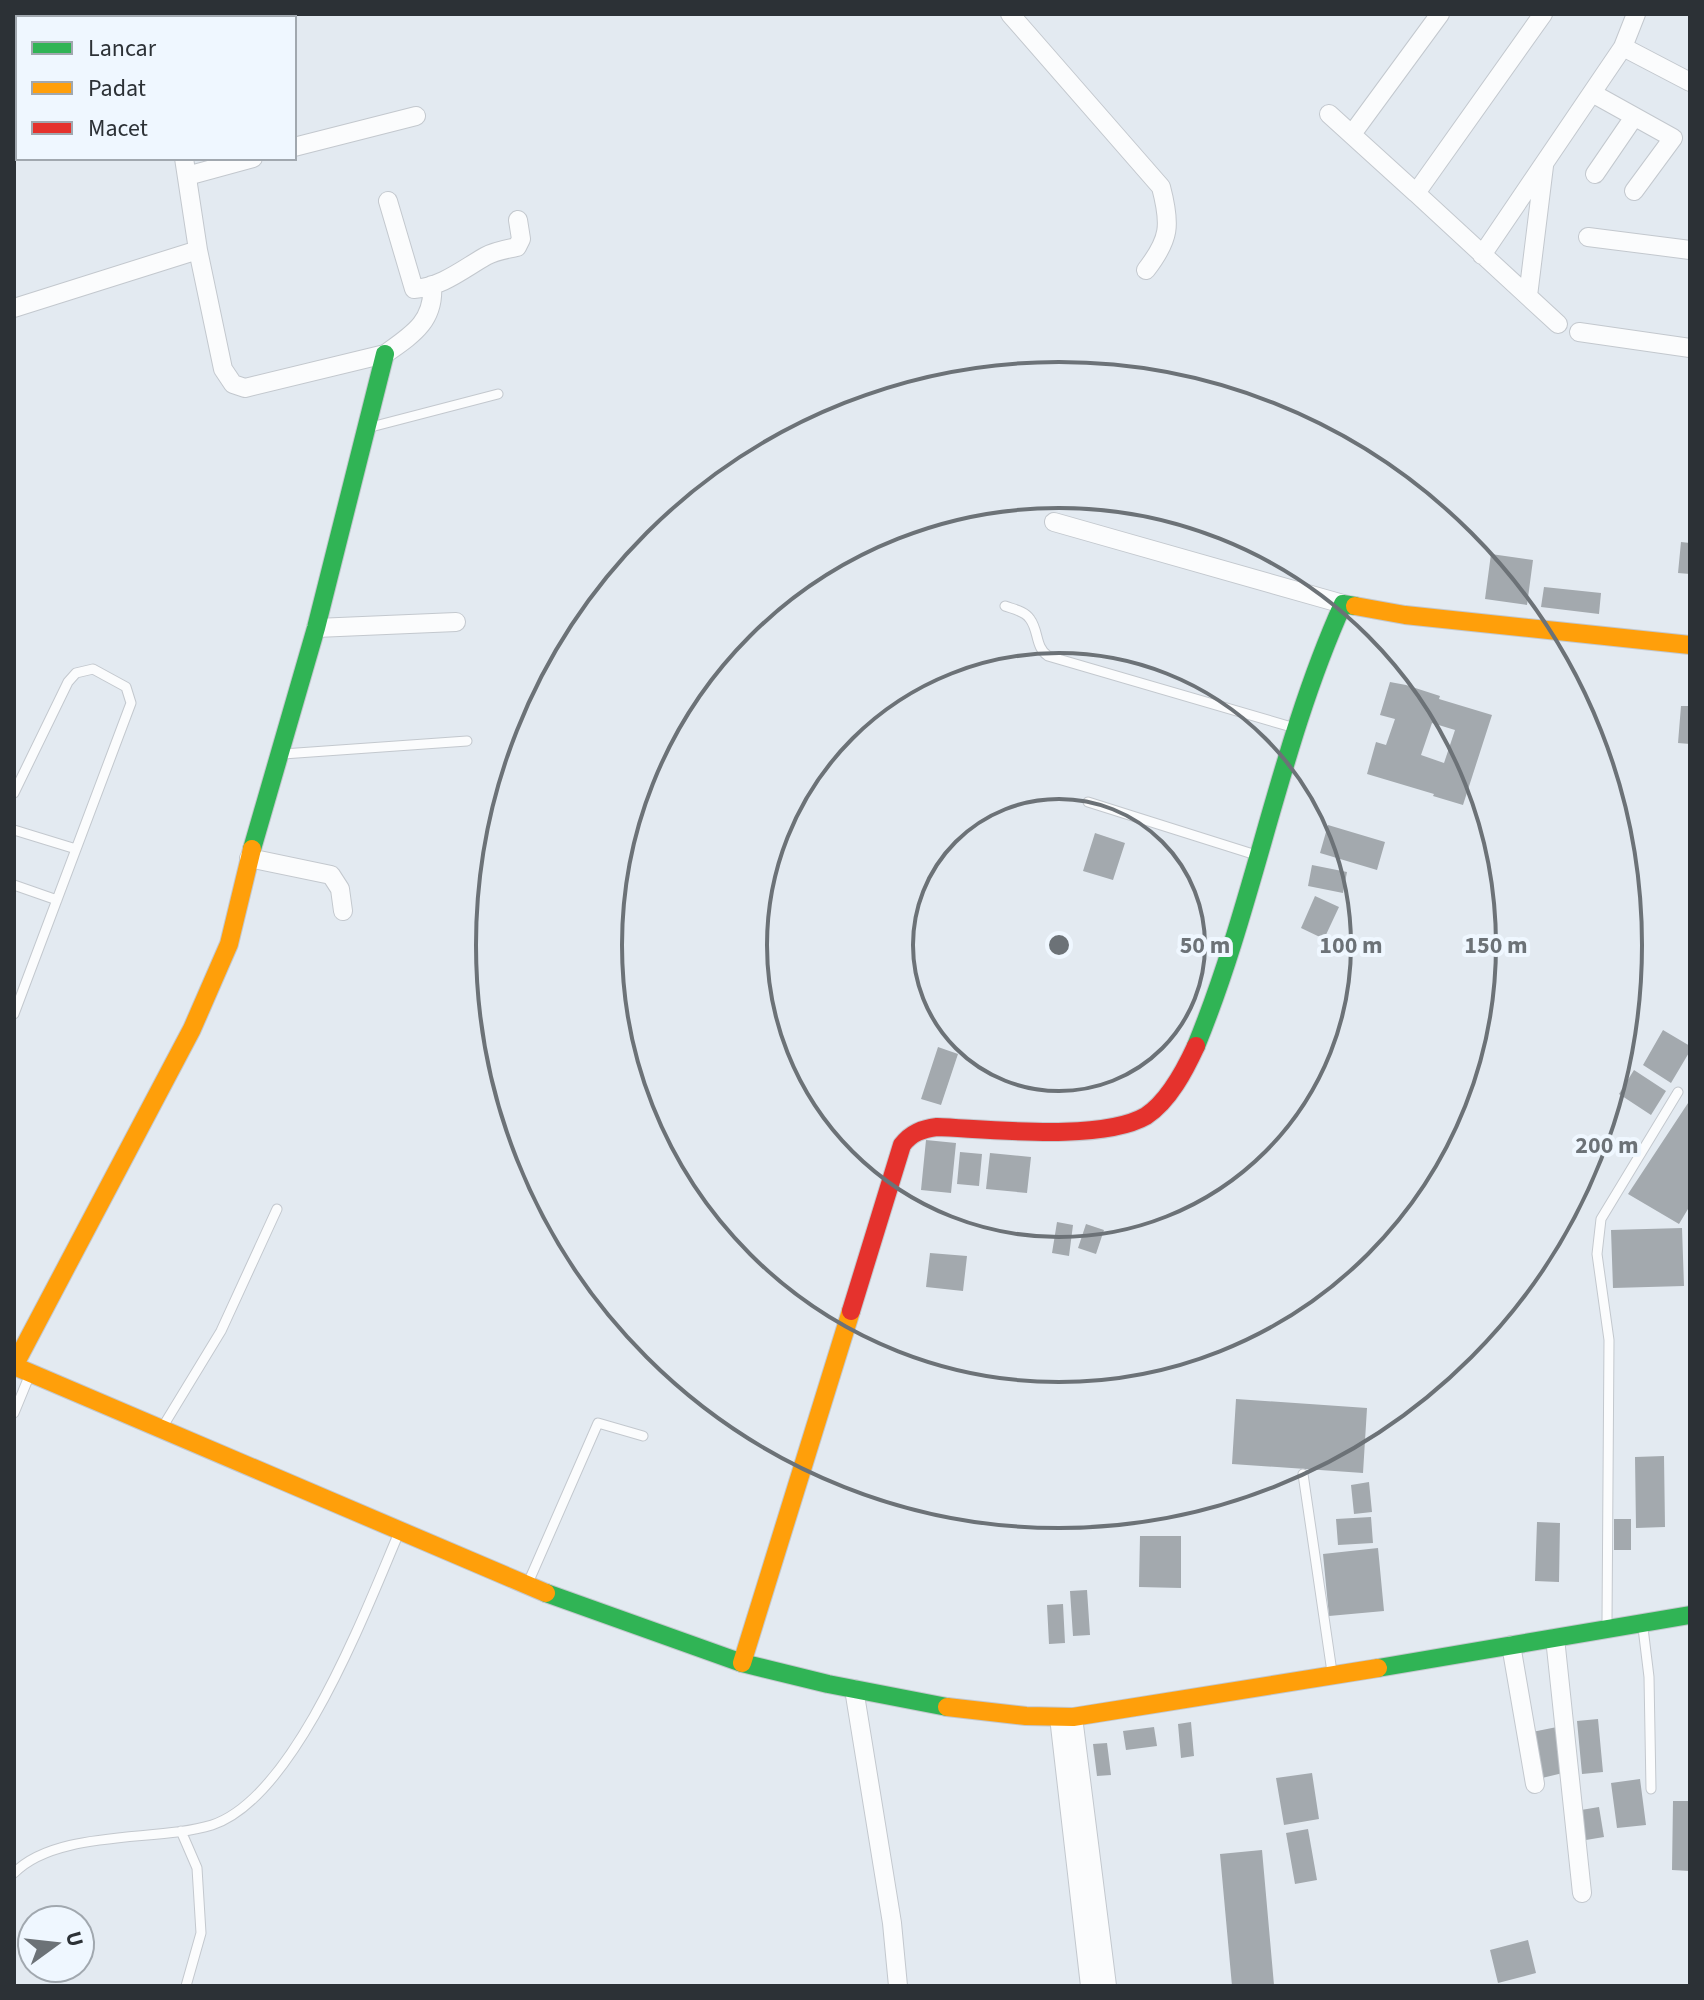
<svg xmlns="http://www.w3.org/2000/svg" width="1704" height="2000" font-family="'Source Sans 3',sans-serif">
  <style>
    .building { fill: #a3a9ae; fill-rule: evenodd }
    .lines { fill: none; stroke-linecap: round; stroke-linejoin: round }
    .lane-casing { stroke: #c3c8ce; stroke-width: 11 }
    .street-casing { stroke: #c3c8ce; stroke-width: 20 }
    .fast-casing { stroke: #c3c8ce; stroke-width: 20 }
    .slow-casing { stroke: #c3c8ce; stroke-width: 20 }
    .jam-casing { stroke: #c3c8ce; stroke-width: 20 }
    .lane { stroke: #fbfcfd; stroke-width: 9 }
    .street { stroke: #fbfcfd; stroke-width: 18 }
    .fast { stroke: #30b455; stroke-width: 18 }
    .slow { stroke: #ff9f0a; stroke-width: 18 }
    .jam { stroke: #e5322d; stroke-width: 18 }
    .ring { fill: none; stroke: #6c7277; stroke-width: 4 }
    .centre { fill: #6c7277; stroke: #eff7ff; stroke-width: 4 }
    .ring-label { font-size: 24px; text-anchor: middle; font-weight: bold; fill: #6c7277; stroke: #eff7ff; stroke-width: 8; stroke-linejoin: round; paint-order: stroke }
  </style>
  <rect width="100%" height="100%" fill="#e3eaf1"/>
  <path class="building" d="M1681 542 1690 543V574L1678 573Z
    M1491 554 1533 560 1527 605 1485 599Z
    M1544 587 1601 593 1599 614 1541 607Z
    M1390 682 1406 685 1440 696 1439 699 1492 715 1463 805 1433 796 1434 794 1367 774 1376 742 1386 745 1395 719 1380 715ZM1432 723 1455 730 1444 763 1421 755Z
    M1681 706H1690V744L1678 743Z
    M1328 825 1385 842 1377 870 1320 853Z
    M1095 833 1125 843 1113 880 1083 871Z
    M1312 865 1347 872 1343 893 1308 886Z
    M1315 896 1339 907 1324 939 1301 928Z
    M1663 1030 1690 1046V1051L1671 1083 1643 1065Z
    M938 1047 958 1054 941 1105 921 1099Z
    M1634 1070 1666 1091 1651 1115 1619 1094Z
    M1690 1100V1210L1688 1209 1679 1224 1628 1194Z
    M926 1140 956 1143 951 1193 921 1190Z
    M960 1152 982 1154 979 1186 957 1184Z
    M990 1153 1031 1157 1027 1193 986 1189Z
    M1057 1222 1073 1225 1069 1256 1052 1253Z
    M1086 1224 1104 1230 1096 1254 1078 1248Z
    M1682 1228 1684 1286 1613 1288 1611 1230Z
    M930 1253 967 1256 963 1291 926 1287Z
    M1236 1399 1367 1408 1363 1473 1232 1464Z
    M1664 1456 1665 1527 1636 1528 1635 1457Z
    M1369 1482 1372 1512 1354 1514 1351 1485Z
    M1371 1517 1373 1543 1338 1545 1336 1519Z
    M1614 1519H1631V1550H1614Z
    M1537 1522 1560 1523 1559 1582 1535 1581Z
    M1140 1536H1181V1588L1139 1587Z
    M1378 1548 1384 1611 1329 1616 1323 1554Z
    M1087 1590 1090 1635 1073 1636 1070 1591Z
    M1063 1604 1065 1643 1049 1644 1047 1605Z
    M1598 1719 1603 1772 1582 1774 1577 1721Z
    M1191 1722 1194 1756 1181 1758 1178 1724Z
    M1154 1727 1157 1746 1126 1750 1123 1731Z
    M1557 1727 1567 1772 1542 1778 1532 1732Z
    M1107 1743 1111 1775 1097 1776 1093 1744Z
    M1312 1773 1319 1819 1284 1825 1276 1778Z
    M1640 1779 1646 1825 1617 1828 1611 1783Z
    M1673 1801H1690V1871L1672 1870Z
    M1599 1807 1604 1837 1586 1840 1581 1810Z
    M1308 1829 1317 1880 1295 1884 1286 1833Z
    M1262 1850 1274 1985 1232 1986 1220 1854Z
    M1528 1940 1536 1973 1498 1983 1490 1950Z"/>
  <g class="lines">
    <g class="lane-casing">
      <path id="lane" d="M371 427 498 394
        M1005 606C1013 609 1025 611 1030 619 1039 631 1035 647 1048 656L1295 728
        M283 754 467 741
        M14 793 68 682 76 673 93 669 126 687 131 703 14 1014
        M1088 802 1256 855
        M14 830 76 849
        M14 885 57 900
        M14 1413 28 1379
        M165 1423 221 1331 277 1209
        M1303 1474 1332 1672
        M528 1583 598 1423 643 1436
        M1607 1622 1609 1340 1597 1254 1601 1219 1678 1092
        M1643 1628 1649 1677 1651 1789
        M181 1831 197 1868 201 1933 186 1986
        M14 1873C57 1829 157 1842 212 1825 295 1798 365 1612 398 1535"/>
    </g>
    <g class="street-casing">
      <path id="street" d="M159 14 160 18
        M1010 14 1161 187C1171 225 1170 239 1146 270
        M1543 14 1416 193 1558 324
        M229 18 246 14
        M1623 47 1690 82
        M1592 93 1673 138 1634 191
        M1329 114 1416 193
        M1352 134 1440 14
        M294 147 416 116
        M184 158 198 250
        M1595 174 1634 117
        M187 176 253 158
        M388 201 414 289C442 287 463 269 486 256 495 251 507 249 517 247L521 239 518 220
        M1588 237 1690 250
        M1482 255 1623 47 1636 14
        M1528 296 1544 166
        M14 308 198 250 223 369 233 384 245 388 385 354C412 335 435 321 432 285
        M1579 332 1690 348
        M1054 522 1343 604
        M316 628 456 622
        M249 858 331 875 340 889 343 911
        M1555 1638 1582 1893
        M1511 1645 1535 1784
        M854 1689 892 1923 898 1986
        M1059 1717 1090 1986
        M1073 1717 1107 1986"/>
    </g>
    <g class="fast-casing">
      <path id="fast" d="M252 849 316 628 385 354
        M1196 1046C1255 902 1279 746 1343 604L1355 606
        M546 1593 742 1663 828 1684 947 1707
        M1378 1668 1690 1615"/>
    </g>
    <g class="slow-casing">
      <path id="slow" d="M1355 606 1405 615 1690 645
        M14 1366 192 1029 229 944 252 849
        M14 1366 546 1593
        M742 1663 851 1311
        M947 1707 1026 1716 1073 1717 1378 1668"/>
    </g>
    <g class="jam-casing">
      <path id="jam" d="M851 1311 902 1145C911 1133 922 1129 937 1127 989 1129 1101 1142 1146 1116 1169 1101 1185 1070 1196 1046"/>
    </g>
    <use href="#lane" class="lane"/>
    <use href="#street" class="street"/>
    <use href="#fast" class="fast"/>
    <use href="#slow" class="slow"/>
    <use href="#jam" class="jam"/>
  </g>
  <g class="ring">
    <circle cx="1059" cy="945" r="146"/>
    <circle cx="1059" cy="945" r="292"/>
    <circle cx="1059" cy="945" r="437"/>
    <circle cx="1059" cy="945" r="583"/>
  </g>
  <circle cx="1059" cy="945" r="12" class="centre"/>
  <g class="ring-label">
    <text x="1205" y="953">50 m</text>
    <text x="1351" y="953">100 m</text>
    <text x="1496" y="953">150 m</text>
    <text x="1607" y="1153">200 m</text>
  </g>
  <rect width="1704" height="2000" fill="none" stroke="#2c3136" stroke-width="32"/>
  <rect x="16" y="16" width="280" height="144" fill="#eff7ff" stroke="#a1a8af" stroke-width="2"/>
  <rect x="32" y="42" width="40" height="12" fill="#30b455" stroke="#a1a8af" stroke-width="2"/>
  <text x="88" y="56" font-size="24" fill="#2c3136">Lancar</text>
  <rect x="32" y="82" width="40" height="12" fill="#ff9f0a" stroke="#a1a8af" stroke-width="2"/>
  <text x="88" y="96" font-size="24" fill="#2c3136">Padat</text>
  <rect x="32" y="122" width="40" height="12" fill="#e5322d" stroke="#a1a8af" stroke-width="2"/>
  <text x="88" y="136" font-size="24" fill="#2c3136">Macet</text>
  <g transform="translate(56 1944) rotate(75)"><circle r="38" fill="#eff7ff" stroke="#a1a8af" stroke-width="2"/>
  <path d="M0-6L14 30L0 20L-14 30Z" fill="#6c7277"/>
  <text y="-12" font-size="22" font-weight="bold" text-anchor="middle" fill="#2c3136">U</text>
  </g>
</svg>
